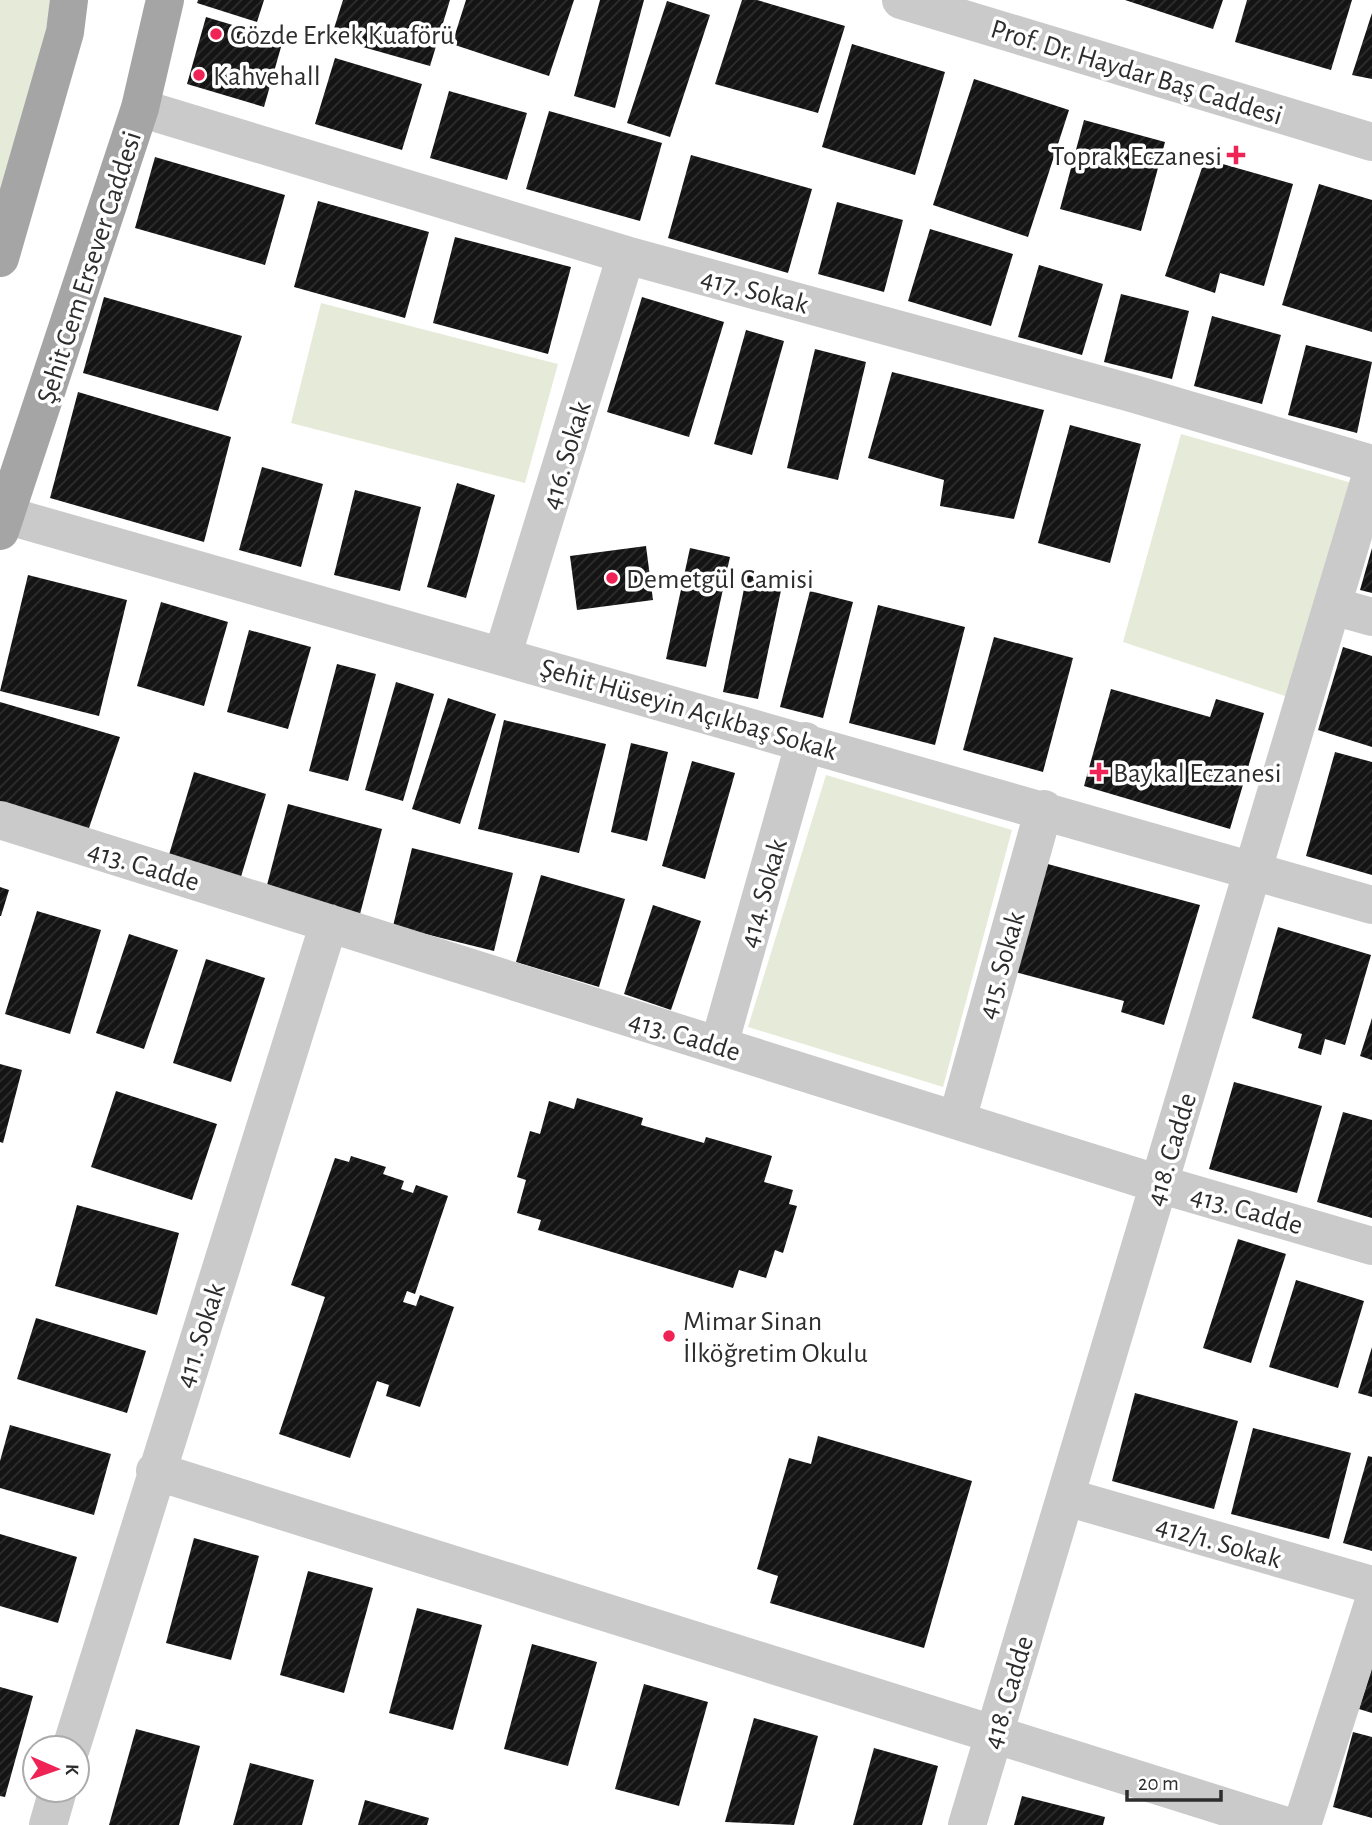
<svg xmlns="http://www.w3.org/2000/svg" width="1372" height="1825" font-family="'Alegreya Sans',sans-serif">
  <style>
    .green { fill: #e6ebd9 }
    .building { fill: url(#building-hatch) }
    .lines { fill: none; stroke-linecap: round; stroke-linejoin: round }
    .minor { stroke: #cacaca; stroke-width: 38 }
    .major { stroke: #a5a5a5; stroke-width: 38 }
    .poi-dot { fill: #ef2355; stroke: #fff; stroke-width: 2.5 }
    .labels { text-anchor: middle; stroke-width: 7; stroke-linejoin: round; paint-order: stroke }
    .poi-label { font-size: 28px; fill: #2d2d2d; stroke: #fff; text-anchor: start }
    .street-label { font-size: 28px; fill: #2d2d2d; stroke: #fff }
  </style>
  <defs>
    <pattern id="building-hatch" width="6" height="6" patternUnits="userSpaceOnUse" patternTransform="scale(1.75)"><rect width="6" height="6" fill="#141414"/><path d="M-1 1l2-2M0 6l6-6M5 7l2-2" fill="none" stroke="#2e2e2e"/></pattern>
  </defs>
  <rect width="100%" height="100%" fill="#fff"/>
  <path class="green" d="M0 0H51L37 83 0 206Z
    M321 303 558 364 525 483 291 423Z
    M1181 434 1352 483 1288 697 1123 642Z
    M826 775 1012 830 943 1087 748 1027Z"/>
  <path class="building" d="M198 0H264L257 22 197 3Z
    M343 0H450L430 66 331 38Z
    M466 0H574L549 76 452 44Z
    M600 0H644L615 108 574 96Z
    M742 0H757L845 26 818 113 715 84Z
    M1125 0H1223L1213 29Z
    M1247 0H1352L1331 70 1235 42Z
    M667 1 710 15 670 137 627 123Z
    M1372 13V79L1352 75Z
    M206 17 283 40 264 107 187 84Z
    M852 44 945 72 915 175 822 147Z
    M335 58 422 84 402 150 315 124Z
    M974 79 1069 110 1028 237 933 205Z
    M449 91 527 113 507 180 430 158Z
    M549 111 662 143 640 221 526 189Z
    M1084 120 1165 142 1141 231 1060 209Z
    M691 155 812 189 788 273 668 238Z
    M155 157 285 195 265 265 135 228Z
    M1205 159 1293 184 1264 286 1220 273 1215 293 1165 276Z
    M1319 184 1372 200V332L1282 305Z
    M318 201 429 232 405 318 294 287Z
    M837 202 903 220 884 292 818 274Z
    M930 229 1013 254 991 326 908 301Z
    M455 237 571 267 548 354 433 323Z
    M1039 265 1103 284 1082 355 1018 337Z
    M1121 294 1189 311 1172 379 1104 362Z
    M104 297 242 336 218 411 83 373Z
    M642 297 724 322 689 437 607 412Z
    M1212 316 1281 335 1262 404 1194 386Z
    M746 330 784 341 752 455 714 444Z
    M1306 345 1372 362 1357 433 1288 415Z
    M815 349 866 362 838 480 787 468Z
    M892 372 1044 410 1014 519 940 506 944 480 868 458Z
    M78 392 231 437 204 542 50 498Z
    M1070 425 1141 444 1110 563 1038 543Z
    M262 467 323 484 301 567 239 550Z
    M457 483 495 495 466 598 427 587Z
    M355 490 421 507 400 591 334 575Z
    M646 546 653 600 577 610 570 556Z
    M690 548 730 557 706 667 666 659Z
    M1372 548V593L1360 590Z
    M747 574 783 581 758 699 723 692Z
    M28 575 127 600 99 716 0 691Z
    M810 591 853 602 823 718 780 707Z
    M161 602 228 622 204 706 137 686Z
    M878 605 965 627 935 745 849 723Z
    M249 630 311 647 288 729 227 712Z
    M994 637 1073 658 1043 772 963 750Z
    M1343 647 1372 656V747L1318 730Z
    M337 664 376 674 348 781 309 771Z
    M396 682 434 694 403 801 365 790Z
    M1111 689 1210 717 1216 699 1264 713 1230 829 1084 786Z
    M448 698 496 714 460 824 412 809Z
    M0 702 120 737 88 831 0 806Z
    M504 720 606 744 579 853 478 829Z
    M631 743 668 752 647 841 611 832Z
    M1335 752 1372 762V875L1306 856Z
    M692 761 735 773 705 879 662 866Z
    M194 772 266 794 240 880 168 858Z
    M288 804 382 829 360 914 266 889Z
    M412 848 513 873 494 951 393 926Z
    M1044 863 1200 905 1164 1025 1121 1012 1124 1001 1015 972Z
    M541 875 625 899 599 987 516 962Z
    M0 887 9 890 1 916H0Z
    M653 905 701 921 671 1010 624 994Z
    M37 911 101 930 70 1034 5 1014Z
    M1278 927 1371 955 1345 1045 1325 1039 1321 1055 1298 1048 1302 1034 1252 1018Z
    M129 934 178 950 144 1049 96 1033Z
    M206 959 265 978 231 1082 173 1063Z
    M1372 1018V1060L1360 1056Z
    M0 1064 22 1070 3 1143 0 1142Z
    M1234 1082 1322 1106 1297 1193 1209 1169Z
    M116 1091 217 1124 192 1200 91 1167Z
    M577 1098 643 1118 641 1125 704 1143 706 1137 772 1156 764 1182 793 1190 789 1204 797 1206 783 1253 775 1250 766 1278 739 1270 733 1288 538 1230 541 1220 517 1213 526 1180 517 1177 530 1131 540 1134 549 1101 574 1109Z
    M1343 1112 1372 1120V1218L1317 1202Z
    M351 1156 386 1167 383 1174 404 1181 401 1189 413 1193 416 1185 448 1196 415 1294 407 1291 403 1302 416 1306 420 1295 454 1307 420 1407 386 1396 389 1385 377 1381 350 1458 279 1434 325 1297 291 1285 335 1158 349 1162Z
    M77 1205 179 1233 157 1315 55 1286Z
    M1238 1239 1286 1254 1251 1363 1203 1348Z
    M1296 1280 1364 1301 1338 1388 1269 1367Z
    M36 1318 146 1351 127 1413 17 1379Z
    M1372 1347V1397L1358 1393Z
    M1135 1393 1238 1421 1214 1509 1112 1481Z
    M10 1425 111 1454 94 1515 0 1488V1461Z
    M1253 1428 1351 1453 1329 1539 1231 1514Z
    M818 1436 972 1481 924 1648 770 1603 778 1576 757 1569 789 1458 811 1464Z
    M1368 1456 1372 1457V1551L1343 1543Z
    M0 1534 77 1557 58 1623 0 1606Z
    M194 1538 259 1556 231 1660 166 1643Z
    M308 1571 373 1588 344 1693 280 1675Z
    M417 1608 482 1625 453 1730 389 1713Z
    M532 1644 597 1662 568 1766 504 1749Z
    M1372 1667V1713L1359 1709Z
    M644 1684 708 1702 679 1806 615 1789Z
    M0 1687 33 1696 5 1797 0 1796Z
    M754 1718 818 1736 794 1825 725 1822Z
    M136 1729 200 1746 179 1825H109Z
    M1353 1732 1372 1737V1818L1333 1807Z
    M874 1748 938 1766 922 1825H853Z
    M250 1763 314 1780 302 1825H233Z
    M1022 1796 1105 1817 1103 1825H1014Z
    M365 1800 429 1818 427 1825H358Z"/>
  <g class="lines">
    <path class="minor" d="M901 0 1372 142
      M140 108 626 255 1131 393 1372 464
      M5 515 1372 905
      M1332 606 1372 617
      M503 654 626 255
      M0 820 1159 1184 1372 1246
      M719 1045 805 741
      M957 1120 1044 809
      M155 1471 1283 1825
      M1066 1497 1372 1585
      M71 1748 329 923
      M48 1825 58 1790
      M967 1825 1372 472
      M1302 1825 1372 1607"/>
    <path class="major" d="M0 258 65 32 69 0
      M0 531 140 108 165 0"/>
  </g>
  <g class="poi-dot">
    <circle cx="216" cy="34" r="7"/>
    <circle cx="199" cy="75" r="7"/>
    <path d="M1232.5 144.5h7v7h7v7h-7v7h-7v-7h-7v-7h7z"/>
    <circle cx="612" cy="578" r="7"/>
    <path d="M1095.5 761.5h7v7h7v7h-7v7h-7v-7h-7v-7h7z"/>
    <circle cx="669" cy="1336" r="7"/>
  </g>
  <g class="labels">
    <g class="poi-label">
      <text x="230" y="44">Gözde Erkek Kuaförü</text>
      <text x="213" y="85">Kahvehall</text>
      <text x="1222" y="165" text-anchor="end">Toprak Eczanesi</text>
      <text x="626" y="588">Demetgül Camisi</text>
      <text x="1113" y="782">Baykal Eczanesi</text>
      <text x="683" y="1330">Mimar Sinan<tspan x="683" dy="32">İlköğretim Okulu</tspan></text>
    </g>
    <g class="street-label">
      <text transform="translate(1137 71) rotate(17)" y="10">Prof. Dr. Haydar Baş Caddesi</text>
      <text transform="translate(88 267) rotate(-72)" y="10">Şehit Cem Ersever Caddesi</text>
      <text transform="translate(755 290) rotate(15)" y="10">417. Sokak</text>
      <text transform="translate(565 455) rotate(-73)" y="10">416. Sokak</text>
      <text transform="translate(689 708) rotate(16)" y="10">Şehit Hüseyin Açıkbaş Sokak</text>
      <text transform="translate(144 865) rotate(17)" y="10">413. Cadde</text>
      <text transform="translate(762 893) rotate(-74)" y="10">414. Sokak</text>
      <text transform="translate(1000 965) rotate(-74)" y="10">415. Sokak</text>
      <text transform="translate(685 1035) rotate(17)" y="10">413. Cadde</text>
      <text transform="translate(1170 1149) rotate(-73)" y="10">418. Cadde</text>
      <text transform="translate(1247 1209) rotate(16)" y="10">413. Cadde</text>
      <text transform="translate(199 1335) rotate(-72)" y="10">411. Sokak</text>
      <text transform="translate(1219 1541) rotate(16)" y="10">412/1. Sokak</text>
      <text transform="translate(1007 1692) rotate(-73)" y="10">418. Cadde</text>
    </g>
  </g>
  <g transform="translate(56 1769) rotate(92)"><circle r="33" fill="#ffffff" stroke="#ababab" stroke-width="2"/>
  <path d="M0-5L12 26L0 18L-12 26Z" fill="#ef2355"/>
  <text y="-10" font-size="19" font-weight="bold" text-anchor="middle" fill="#2d2d2d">K</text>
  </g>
  <path d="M1127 1790v10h94v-10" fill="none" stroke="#2d2d2d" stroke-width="3.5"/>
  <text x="1138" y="1790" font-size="21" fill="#2d2d2d" stroke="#ffffff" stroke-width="5" paint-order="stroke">20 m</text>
</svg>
